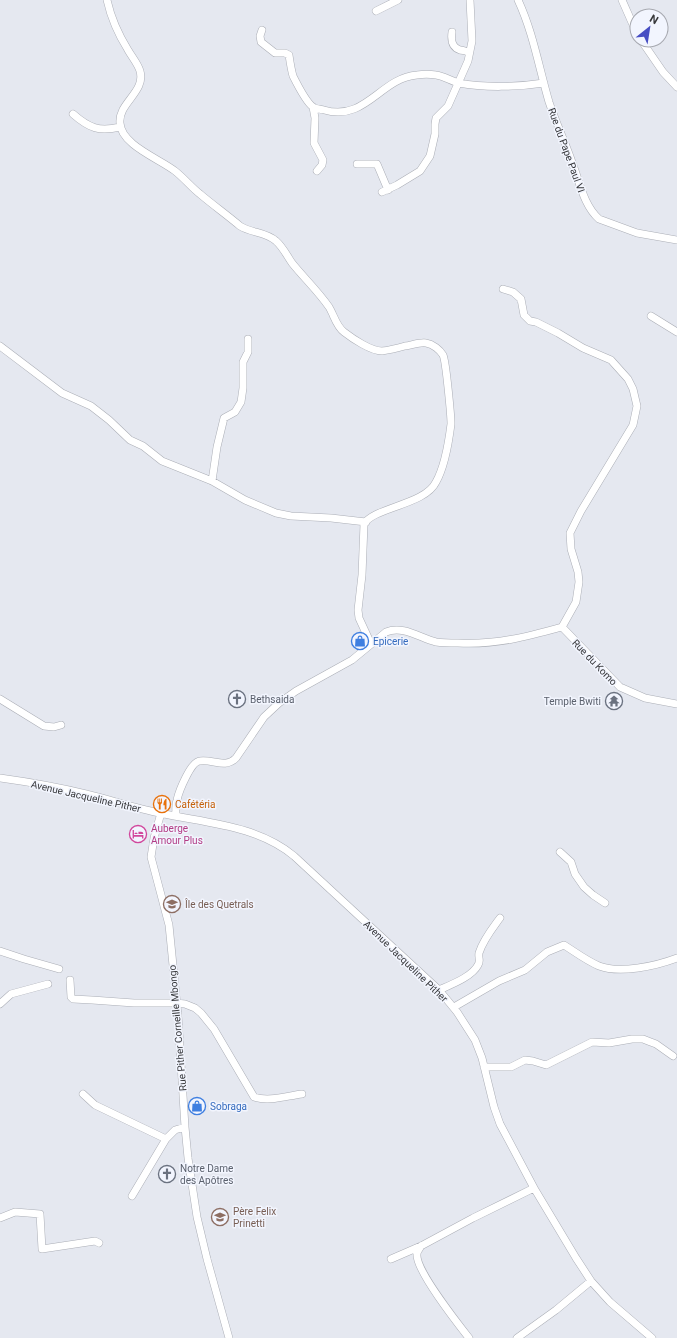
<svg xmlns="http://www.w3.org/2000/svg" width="677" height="1338" font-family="Roboto,sans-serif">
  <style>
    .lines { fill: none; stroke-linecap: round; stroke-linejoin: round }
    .minor-casing { stroke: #abaeb6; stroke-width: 8 }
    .minor { stroke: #fff; stroke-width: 7 }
    .labels { text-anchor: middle; stroke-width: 3; stroke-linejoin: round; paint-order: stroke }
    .street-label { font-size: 10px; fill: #37383b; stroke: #f2f5fe }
    .shop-label { font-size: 10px; fill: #366cbe; stroke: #f2f5fe; text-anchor: start }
    .worship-label { font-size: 10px; fill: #5b616d; stroke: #f2f5fe; text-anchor: start }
    .food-label { font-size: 10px; fill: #c56008; stroke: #f2f5fe; text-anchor: start }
    .hotel-label { font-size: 10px; fill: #b23c85; stroke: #f2f5fe; text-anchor: start }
    .education-label { font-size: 10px; fill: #785e54; stroke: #f2f5fe; text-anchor: start }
  </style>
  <rect width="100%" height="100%" fill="#e5e8f0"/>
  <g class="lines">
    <g class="minor-casing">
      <path id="minor" d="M107 0C111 18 118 34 128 50 132 57 138 64 140 71 146 92 118 103 120 123 121 145 160 159 175 171 184 178 191 187 200 194 213 205 227 215 240 226 251 233 266 232 276 241 283 247 287 256 292 263 304 278 318 291 329 307 334 315 336 326 344 332 353 339 371 351 382 351 390 350 398 348 405 346 412 345 420 342 426 343 433 344 440 350 443 355 446 361 451 416 451 424 449 440 444 468 436 482 425 505 374 507 364 524L362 575 358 610 359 618 371 644
        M518 0C533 32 539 68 549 102 556 123 566 144 573 165 580 183 584 206 599 219L637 233 677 240
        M622 0 637 34
        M376 11 398 0
        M262 30 260 36 261 42 275 53H285L289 55C290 62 291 69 293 76 297 84 306 102 313 107 315 109 321 109 324 110 366 122 380 78 417 75 423 74 430 74 436 75 444 76 451 81 459 83 484 88 518 87 544 83
        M452 32C451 39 451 47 460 50 464 51 466 50 469 53
        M641 40 663 72 677 87
        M313 107 315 118 314 143 323 160 322 165 317 171
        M73 114C89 128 99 132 120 127
        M357 164H377L388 190
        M382 192 397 185 420 171 430 156 435 134V124L436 118 448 106 468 61 472 41 470 0
        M503 289 513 292 521 299 524 315 530 321 536 322 558 333 583 348 611 360 628 379 633 389 637 406 633 425 581 511 570 533 571 549 578 572 579 582 576 602 562 627
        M651 316 677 332
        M0 346 62 393 91 406 109 420 130 440 143 446 162 461 212 481 245 500 276 513 291 516 331 518 366 522
        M212 481 217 447 224 418 235 412 241 402 243 388V362L248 352V339
        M562 627 620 687 645 698 677 704
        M0 699 44 726 54 727 61 725
        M0 778C29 782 58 787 86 794 111 800 135 808 160 813 205 823 257 825 294 856L439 990 457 1012 475 1040 482 1058 494 1107 500 1124 534 1188 576 1258 591 1281 610 1302 652 1338
        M161 813 154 838 151 857 169 925 178 1016 185 1127 188 1158 197 1217 207 1259 229 1338
        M176 815C176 810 175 805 177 800 179 791 191 761 200 761 213 759 225 769 236 758L264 717 279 703 296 691 352 660 386 632C403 625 420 638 436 642 443 643 451 643 458 643 495 645 526 637 562 627
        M560 852 571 862 575 874 584 887 593 895 605 903
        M0 951 24 959 59 969
        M70 980 71 997 73 999 92 1000 134 1003H176L185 1004 195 1008 201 1013 214 1029 254 1097C269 1102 286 1096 302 1094
        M439 990C450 985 472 977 478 965 481 961 478 958 479 953 483 940 492 929 500 918
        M0 1004 11 994 48 984
        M454 1007 499 981 525 970 547 952 564 945C575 952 587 961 599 966 620 974 656 966 677 958
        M484 1067H511L525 1060 533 1061 546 1065 592 1042 609 1043 632 1039H643L648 1041 656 1044 673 1056
        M83 1094 95 1105 166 1139
        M132 1196 166 1139 175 1130 185 1127
        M0 1218 15 1212 40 1214 42 1249 95 1241 99 1243
        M421 1246C420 1248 417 1252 417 1254 415 1269 458 1324 469 1338
        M391 1259 421 1246 473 1218 534 1188
        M517 1338 556 1310 591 1281"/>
    </g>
    <use href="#minor" class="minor"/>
  </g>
  <defs>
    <g id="shop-ring" transform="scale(0.9)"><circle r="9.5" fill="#f2f5fe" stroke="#3f7fe0" stroke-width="1.5"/><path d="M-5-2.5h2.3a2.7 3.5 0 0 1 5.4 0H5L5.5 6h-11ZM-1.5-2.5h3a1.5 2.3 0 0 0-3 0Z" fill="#3f7fe0"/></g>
    <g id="church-ring" transform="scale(0.9)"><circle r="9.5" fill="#f2f5fe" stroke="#6b7280" stroke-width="1.5"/><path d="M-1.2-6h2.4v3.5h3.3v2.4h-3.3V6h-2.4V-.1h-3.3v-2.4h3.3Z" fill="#6b7280"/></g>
    <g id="temple-ring" transform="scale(0.9)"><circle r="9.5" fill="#f2f5fe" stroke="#6b7280" stroke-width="1.5"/><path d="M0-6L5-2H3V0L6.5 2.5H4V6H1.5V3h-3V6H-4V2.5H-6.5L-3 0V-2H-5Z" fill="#6b7280"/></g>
    <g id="restaurant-ring" transform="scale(0.9)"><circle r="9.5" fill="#f2f5fe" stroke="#e8710a" stroke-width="1.5"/><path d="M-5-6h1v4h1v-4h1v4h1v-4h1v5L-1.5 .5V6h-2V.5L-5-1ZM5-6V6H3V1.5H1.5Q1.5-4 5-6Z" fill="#e8710a"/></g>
    <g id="hotel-ring" transform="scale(0.9)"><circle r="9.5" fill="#f2f5fe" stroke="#d1479c" stroke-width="1.5"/><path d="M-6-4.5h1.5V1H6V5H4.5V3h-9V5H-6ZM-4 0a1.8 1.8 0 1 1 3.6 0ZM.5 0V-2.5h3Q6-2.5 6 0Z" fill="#d1479c"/></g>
    <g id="school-ring" transform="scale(0.9)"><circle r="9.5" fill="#f2f5fe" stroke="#8d6e63" stroke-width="1.5"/><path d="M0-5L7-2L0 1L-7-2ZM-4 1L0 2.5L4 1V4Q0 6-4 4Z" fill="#8d6e63"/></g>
  </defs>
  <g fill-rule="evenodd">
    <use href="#shop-ring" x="360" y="641"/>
    <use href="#church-ring" x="237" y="699"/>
    <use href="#temple-ring" x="614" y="701"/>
    <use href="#restaurant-ring" x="162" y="804"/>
    <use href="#hotel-ring" x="138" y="834"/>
    <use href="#school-ring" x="172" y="904"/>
    <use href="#shop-ring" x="197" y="1106"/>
    <use href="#church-ring" x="167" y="1174"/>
    <use href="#school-ring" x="220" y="1217"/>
  </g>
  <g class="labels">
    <g class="street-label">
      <text transform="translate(567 150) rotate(70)" y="4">Rue du Pape Paul VI</text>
      <text transform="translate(595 662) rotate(46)" y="4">Rue du Komo</text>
      <text transform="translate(86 796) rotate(13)" y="4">Avenue Jacqueline Pither</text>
      <text transform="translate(406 961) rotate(44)" y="4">Avenue Jacqueline Pither</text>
      <text transform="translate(177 1028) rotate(-95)" y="4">Rue Pither Corneille Mbongo</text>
    </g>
    <g class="shop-label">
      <text x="373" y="645">Epicerie</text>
      <text x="210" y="1110">Sobraga</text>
    </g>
    <g class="worship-label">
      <text x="250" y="703">Bethsaida</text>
      <text x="601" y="705" text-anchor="end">Temple Bwiti</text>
      <text x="180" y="1172">Notre Dame<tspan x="180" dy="12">des Apôtres</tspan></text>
    </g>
    <g class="food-label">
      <text x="175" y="808">Cafétéria</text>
    </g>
    <g class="hotel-label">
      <text x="151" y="832">Auberge<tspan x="151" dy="12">Amour Plus</tspan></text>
    </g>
    <g class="education-label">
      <text x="185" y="908">Île des Quetrals</text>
      <text x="233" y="1215">Père Felix<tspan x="233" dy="12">Prinetti</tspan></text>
    </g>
  </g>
  <g transform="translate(649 28) rotate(30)"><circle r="19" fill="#f2f5fe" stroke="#a7a9b0"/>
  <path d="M0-3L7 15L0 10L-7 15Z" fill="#474ec3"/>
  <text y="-6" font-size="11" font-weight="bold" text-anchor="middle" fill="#37383b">N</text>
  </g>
</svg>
